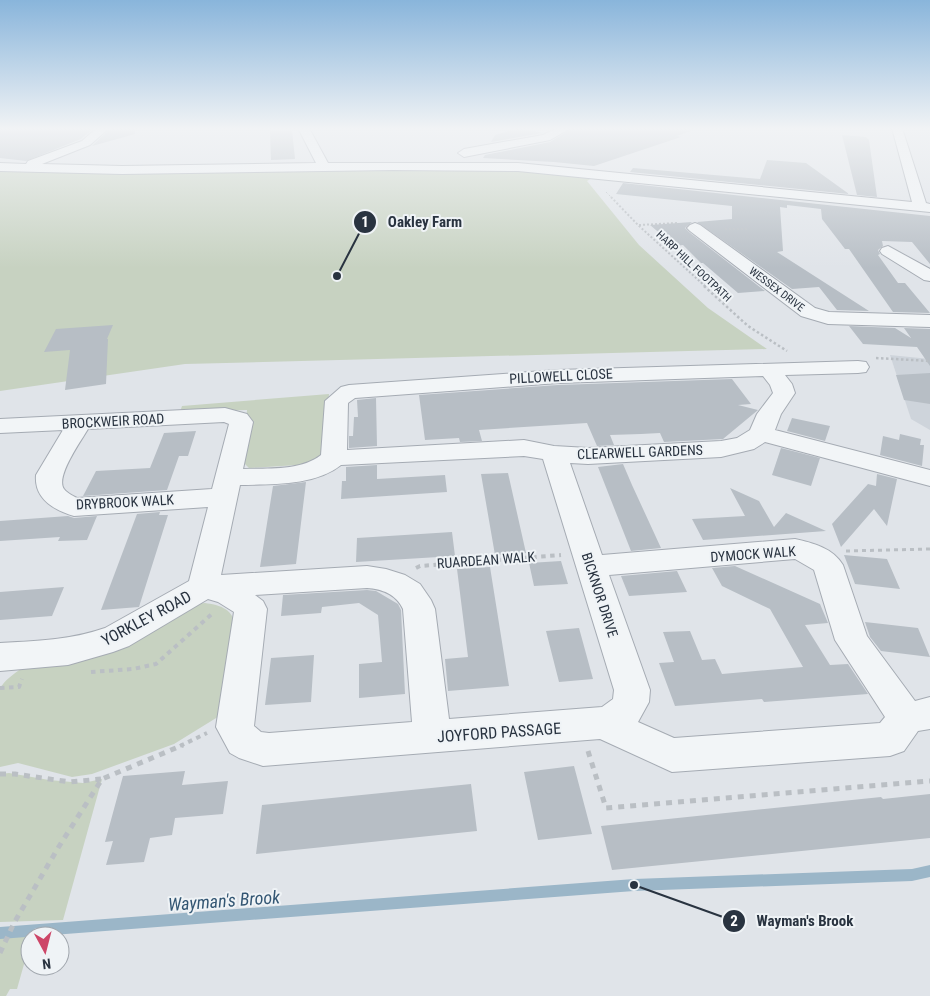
<svg xmlns="http://www.w3.org/2000/svg" width="930" height="996" font-family="'Roboto Condensed',sans-serif">
  <style>
    .built { fill: #ced4db }
    .green { fill: #c7d2c1 }
    .lines { fill: none; stroke-linecap: round; stroke-linejoin: round }
    .stream { fill: #9bb6c8; fill-rule: evenodd }
    .building { fill: #b7bec5 }
    .minor-casing { stroke: #a5abb3; stroke-width: 2 }
    .path-far5 { stroke: #babfc4; stroke-width: 1; stroke-dasharray: 2 2; stroke-linecap: butt }
    .path-far4 { stroke: #babfc4; stroke-width: 2; stroke-dasharray: 2 2; stroke-linecap: butt }
    .path-far3 { stroke: #babfc4; stroke-width: 2.5; stroke-dasharray: 2.5 2.5; stroke-linecap: butt }
    .path-far2 { stroke: #babfc4; stroke-width: 3; stroke-dasharray: 4 4; stroke-linecap: butt }
    .path-far1 { stroke: #babfc4; stroke-width: 4; stroke-dasharray: 4.5 4.5; stroke-linecap: butt }
    .path { stroke: #babfc4; stroke-width: 5; stroke-dasharray: 6 6; stroke-linecap: butt }
    .minor { fill: #f2f5f7; fill-rule: evenodd }
    .labels { text-anchor: middle; stroke-width: 4; stroke-linejoin: round; paint-order: stroke }
    .far-street-label { font-size: 11px; fill: #293340; stroke: #eff3f6 }
    .street-label { font-size: 14px; fill: #293340; stroke: #eff3f6 }
    .near-street-label { font-size: 16px; fill: #293340; stroke: #eff3f6 }
    .near-water-label { font-size: 18px; font-style: italic; fill: #335673; stroke: #eff3f6 }
    .leader { fill: none; stroke: #293340; stroke-width: 2 }
    .callout-dot { fill: #293340; stroke: #eff3f6; stroke-width: 2 }
    .mark-label { font-size: 15px; text-anchor: middle; font-weight: bold; fill: #fff }
    .callout-label { font-size: 15px; text-anchor: middle; font-weight: bold; fill: #293340; stroke: #eff3f6; stroke-width: 4; stroke-linejoin: round; paint-order: stroke }
  </style>
  <rect width="100%" height="100%" fill="#e0e4e9"/>
  <path class="built" d="M890 355 930 359V430L911 419Z"/>
  <path class="green" d="M517 168 592 178 587 181 639 245 708 308 767 349 185 364 0 391V172L194 173Z
    M329 394 325 454 314 464 249 468 243 462 247 410 180 412 182 406Z
    M205 603C219 605 231 608 235 623L221 715 174 744 92 774 72 777 18 763 0 767V689C4 680 14 674 22 668L194 604Z
    M9 773 49 780 83 783 102 779 63 920 0 922V774Z
    M33 931 32 936H30V943L17 989H10L6 996H0V933Z"/>
  <g class="lines">
    <path class="stream" d="M930 865V877L912 881 634 891 0 939V927L634 879 912 869Z"/>
  </g>
  <path class="building" d="M0 128H94L81 139 26 161 0 158Z
    M111 128H134L135 134 92 146Z
    M519 128 543 133 491 142 495 135Z
    M573 128H693V130L677 136 681 137 594 166 554 162 483 158 485 155 550 142Z
    M292 130 295 159 271 160 270 131Z
    M842 135 866 137 869 140 877 197 857 195Z
    M767 160 806 163 849 194 630 172 633 168 760 179Z
    M623 183 930 216V264L912 242 882 241 883 246 878 250 880 254 878 255 898 283H905L930 313 893 312 849 249H845L822 219 821 209 787 205V208L780 207 783 251 777 252 869 311 837 310 819 287 792 289 697 222 732 219V206L616 194Z
    M692 222 685 228 689 232 765 291 738 293 703 263H701L683 245 675 246 650 225Z
    M113 325 107 339H108L106 384 65 390 70 350 44 352 56 329Z
    M849 326 895 328 911 338 904 328 930 329V366L917 347 863 344Z
    M930 373V404L904 400 896 375Z
    M732 379 751 404 738 405 758 410 723 439 664 442 660 433 641 434 610 435 614 445 597 446 587 423 479 430 482 441 460 442 459 438 425 440 419 395 558 385Z
    M376 398 377 446 349 448V436H353L354 417H358L357 400Z
    M792 418 830 426 825 441 787 431Z
    M196 431 188 456H179L167 490 83 496 96 471 150 468 164 433Z
    M900 434 921 439 920 445H924L922 466 880 455 883 436 899 440Z
    M781 448 820 458 811 486 772 475Z
    M623 464 632 485 661 548 631 551 598 467Z
    M377 465V479L445 475 447 492 341 499 342 481H346V467Z
    M508 473 526 553 495 555 481 474Z
    M877 474 897 479 887 526 874 509 841 547 832 524 868 484 876 486Z
    M306 482 296 564 260 567 273 486Z
    M730 488 759 501 774 527 786 513 826 531 703 540 692 519 745 516Z
    M160 512 159 515H168L139 607 101 610 137 514Z
    M68 516 74 518 97 516 87 540 58 541 60 537 0 541V521Z
    M452 532 455 556 356 562 357 538Z
    M844 555 887 559 900 589 855 584Z
    M561 561 568 584 534 586 529 563Z
    M735 566 820 604 828 623 805 625 830 665 848 664 868 694 764 702 762 699 675 706 659 663 674 662 663 632 690 631 702 660 715 659 722 674 803 667 770 609 722 586 712 568Z
    M490 567 509 686 448 691 445 659 468 657 457 569Z
    M677 571 687 592 629 596 621 576Z
    M64 587 52 616 0 620V592Z
    M367 590 376 591 398 604 401 610 405 694 359 698V664L382 662 378 615 359 603 322 607 321 613 281 616 283 595Z
    M865 622 918 628 930 657 881 651 870 637Z
    M579 628 593 679 559 682 546 631Z
    M314 655 311 702 265 705 271 658Z
    M574 766 592 834 538 840 524 772Z
    M185 771 182 785 228 781 223 814 175 818 172 835 150 838 144 862 106 865 113 841 105 842 123 776Z
    M471 784 477 831 256 854 262 805Z
    M930 794V838L612 870 601 826 881 797 883 799Z"/>
  <g class="lines">
    <g class="minor-casing">
      <path id="minor" d="M97 128H109L90 145 42 164 122 166 316 163 298 128H309L328 163H518L912 202 892 128H902L926 203 930 204V212L518 171 393 170 122 174 0 171V163L26 164 28 161 82 141Z
        M557 128H571L550 140 464 157 458 153 464 149 543 135Z
        M695 223 700 225 815 308 829 312 930 315V327L828 324 801 316 690 231 687 228 690 225Z
        M888 246 930 269V281L924 280 882 254 880 251 882 248Z
        M858 361 866 362 869 367 866 372 858 373 785 375 792 384 795 393 781 414 775 430 930 470V486L765 442 754 449 721 457 588 464 570 463 602 555 795 539C813 543 833 548 843 565L867 636 915 701 930 697V729L918 731 904 751 890 756 672 772 600 739 263 766 239 758 230 753 216 727 234 612 218 602 208 599 129 646 113 652 68 665 0 671V643C36 641 71 640 105 628L189 581 208 507 74 516C54 510 34 499 36 475L63 430 0 433V419L225 408 247 414 253 422 243 469C268 468 301 471 321 455L325 401 341 387 349 385 558 370ZM763 376 770 385 773 393 757 414 750 430 737 438 721 441 588 448 554 446 524 440 347 450 348 403 355 398 558 383ZM224 422 229 424 212 489 77 498C73 496 67 493 64 489 55 477 81 441 88 429ZM524 456 543 459 614 690 613 699 602 707 449 719 435 609 431 600 420 584 405 575 386 569 367 566 221 575 240 485C272 484 315 486 341 465ZM795 559 814 570 835 640 885 717 880 723 674 738 638 722 649 702 650 690 609 575ZM367 588C382 589 396 594 403 609L412 722 269 733 261 732 254 726 267 609 263 601 255 595Z"/>
    </g>
    <path class="path-far5" d="M606 192 612 198"/>
    <path class="path-far4" d="M611 197 638 225 706 287
      M639 225 678 223
      M725 229H748"/>
    <path class="path-far3" d="M704 286 748 326 787 351
      M876 358 930 361"/>
    <path class="path-far2" d="M846 551 930 549"/>
    <path class="path-far1" d="M416 568 420 566 561 555
      M91 672 133 669 156 664 214 612
      M0 688 19 687 22 679
      M180 746 207 733"/>
    <path class="path" d="M588 751 606 808 930 781
      M0 774H15L70 782 101 779
      M0 953 14 923 58 848 102 779 183 745"/>
    <use href="#minor" class="minor"/>
  </g>
  <linearGradient id="sky" x2="0" y2="1"><stop stop-color="#89b5db"/><stop offset="0.48" stop-color="#f1f3f5"/><stop offset="1" stop-color="#f1f3f5" stop-opacity="0"/></linearGradient>
  <rect width="930" height="268" fill="url(#sky)"/>
  <g class="labels">
    <g class="far-street-label">
      <text transform="translate(694 266) rotate(43)" y="4">HARP HILL FOOTPATH</text>
      <text transform="translate(777 289) rotate(37)" y="4">WESSEX DRIVE</text>
    </g>
    <g class="street-label">
      <text transform="translate(561 376) rotate(-3)" y="5">PILLOWELL CLOSE</text>
      <text transform="translate(113 421) rotate(-3)" y="5">BROCKWEIR ROAD</text>
      <text transform="translate(640 452) rotate(-2)" y="5">CLEARWELL GARDENS</text>
      <text transform="translate(125 502) rotate(-3)" y="5">DRYBROOK WALK</text>
      <text transform="translate(753 554) rotate(-4)" y="5">DYMOCK WALK</text>
      <text transform="translate(486 560) rotate(-4)" y="5">RUARDEAN WALK</text>
      <text transform="translate(600 595) rotate(72)" y="5">BICKNOR DRIVE</text>
    </g>
    <g class="near-street-label">
      <text transform="translate(146 618) rotate(-28)" y="6">YORKLEY ROAD</text>
      <text transform="translate(499 732) rotate(-4)" y="6">JOYFORD PASSAGE</text>
    </g>
    <g class="near-water-label">
      <text transform="translate(224 901) rotate(-4)" y="6">Wayman's Brook</text>
    </g>
  </g>
  <path class="leader" d="M337 276L365 222M634 885L734 921"/>
  <g class="callout-dot">
    <circle cx="337" cy="276" r="5"/>
    <circle cx="634" cy="885" r="5"/>
    <circle cx="365" cy="222" r="12"/>
    <circle cx="734" cy="921" r="12"/>
  </g>
  <g class="mark-label">
    <text x="365" y="227">1</text>
    <text x="734" y="926">2</text>
  </g>
  <g class="callout-label">
    <text x="425" y="227">Oakley Farm</text>
    <text x="805" y="926">Wayman's Brook</text>
  </g>
  <g transform="translate(45 951) rotate(173)"><circle r="24" fill="#eff3f6" stroke="#a0a6ad"/>
  <path d="M0-4L9 19L0 12L-9 19Z" fill="#cd4668"/>
  <text y="-8" font-size="14" font-weight="bold" text-anchor="middle" fill="#293340">N</text>
  </g>
</svg>
